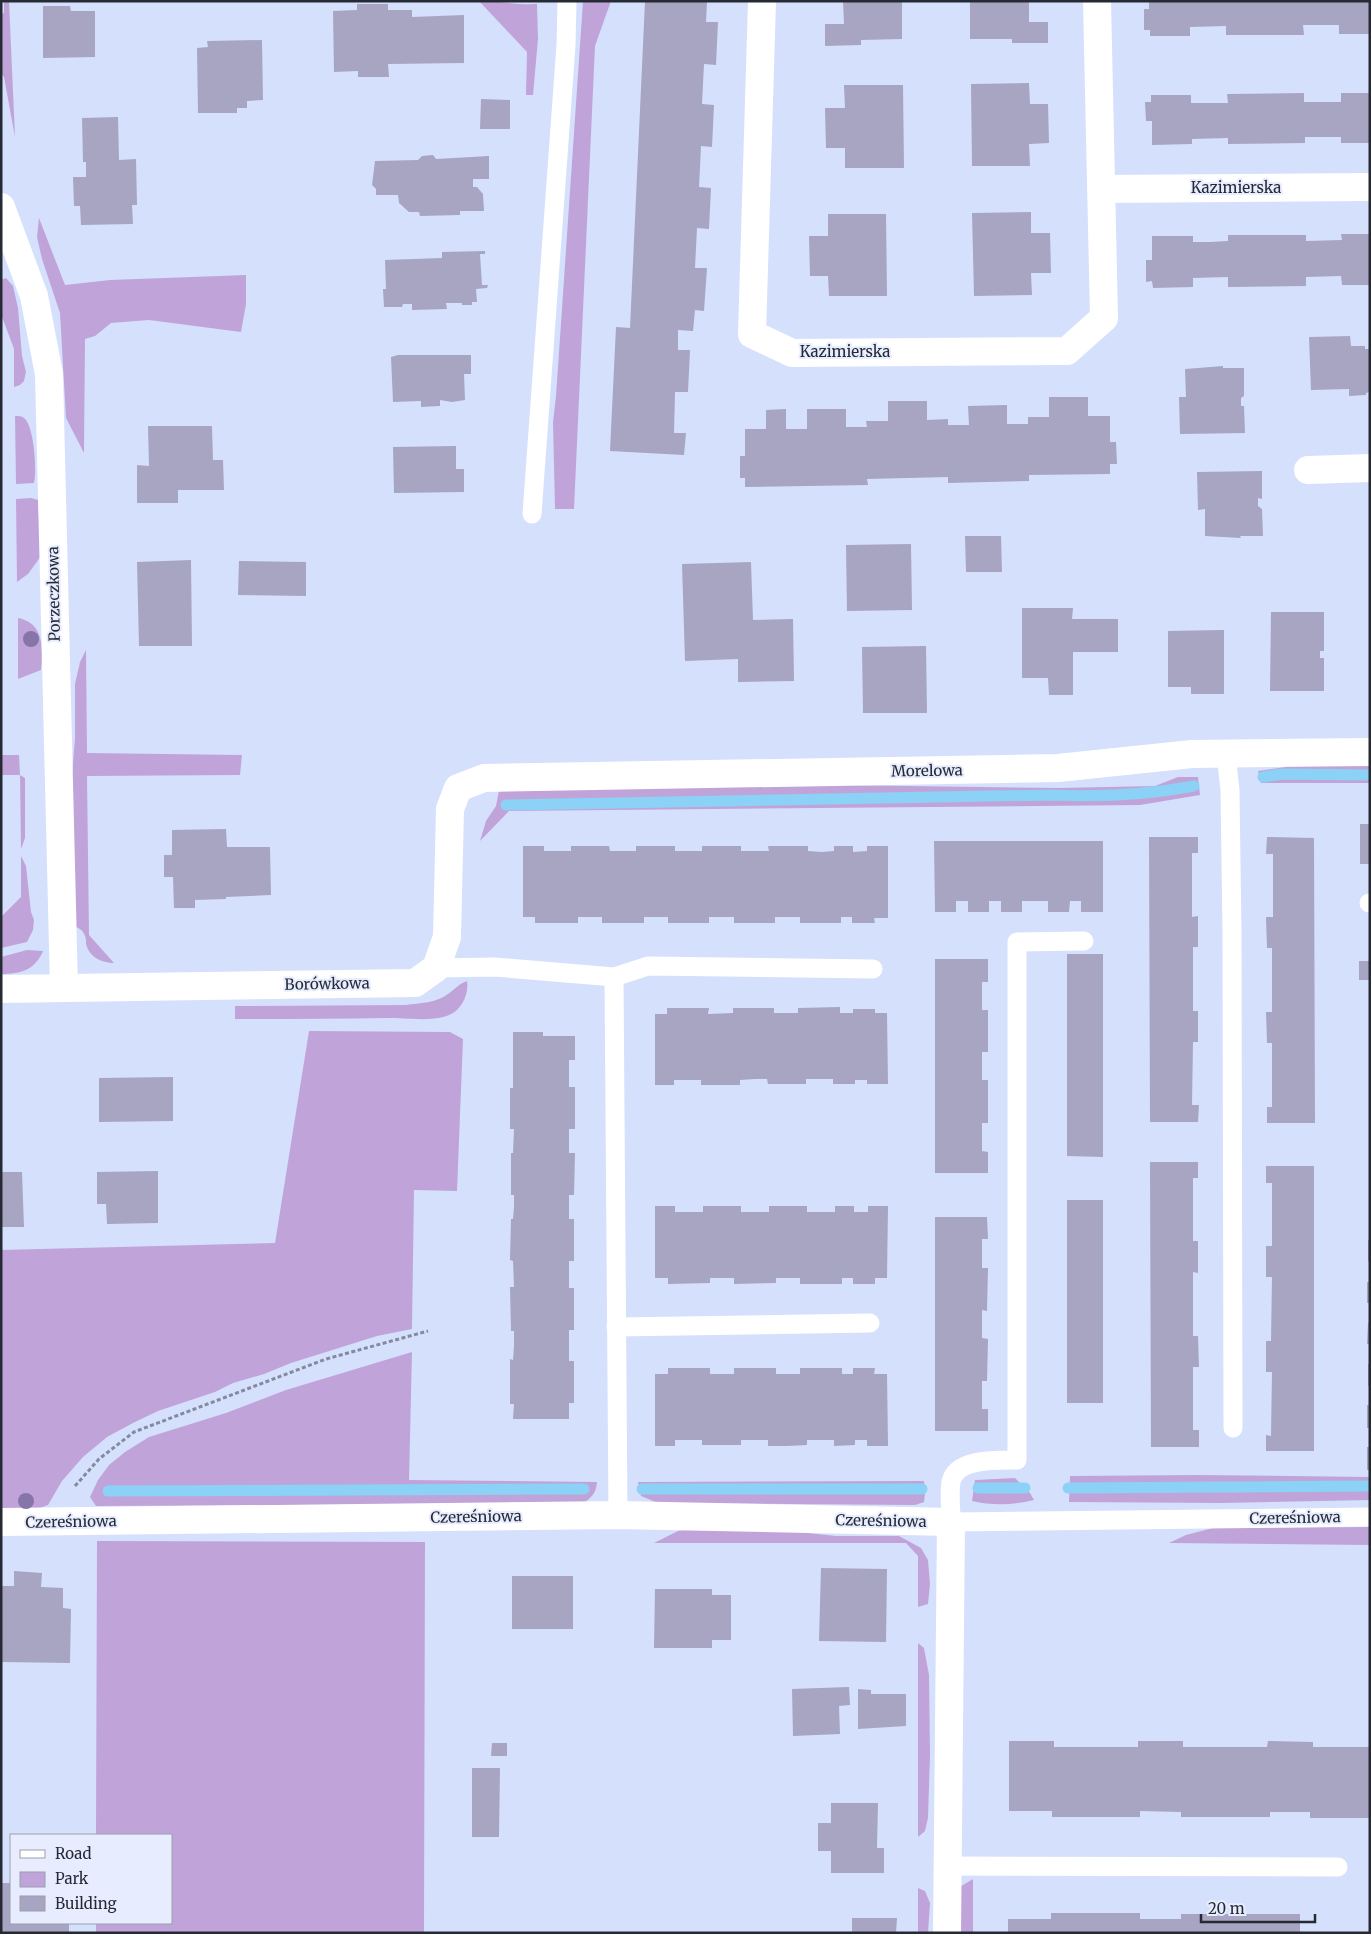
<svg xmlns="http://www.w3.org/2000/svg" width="1371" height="1934" font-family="Merriweather,serif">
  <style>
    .green { fill: #c0a4d9 }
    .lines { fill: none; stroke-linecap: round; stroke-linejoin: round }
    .stream { stroke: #8bd2f6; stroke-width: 11 }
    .building { fill: #a7a5c2 }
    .path { stroke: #838a9f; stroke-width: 3; stroke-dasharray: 4 2.5; stroke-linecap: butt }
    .lane { stroke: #fff; stroke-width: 19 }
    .street { stroke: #fff; stroke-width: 28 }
    .tree { fill: #8675a8 }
    .labels { text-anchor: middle; stroke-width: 4; stroke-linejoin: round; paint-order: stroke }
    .street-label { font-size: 15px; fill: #262a35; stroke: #e7edff }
  </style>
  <rect width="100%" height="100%" fill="#d5e0fd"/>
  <path class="green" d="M4 1H9L15 137 4 77 1 73V14L4 13Z
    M479 1C499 1 517 5 537 4L538 39 533 95H526L527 52Z
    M583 1H611L595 46 574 509H555L553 422 556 396Z
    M39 218 65 285 110 280 246 275V304L241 332 149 320 111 323 95 336 85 339 84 453 66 418 60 313 42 259 37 237Z
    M6 278 13 286 18 308 22 356 26 372 24 381 20 385 14 387V349L1 314V280Z
    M15 416C20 416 23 416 26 420 34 431 37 469 34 483L16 484Z
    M31 498 38 500 41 556 28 574 17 582 16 499Z
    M18 618C44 623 43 647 41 670L18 679Z
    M86 650 87 753 242 755 240 775 87 776 89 935 114 963C102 963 89 957 86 944 86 940 86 936 83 932 81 929 77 928 74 925L71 787 75 738V684L80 662Z
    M1 755H19L20 775 25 778V838L21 849 20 775H1Z
    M1370 762V783H1261L1258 771 1286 767V763Z
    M1178 777H1198L1200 795 1140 805 509 811 480 841 486 821 496 806 499 790 832 785 1059 788 1155 786Z
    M21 856 26 866 31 912 34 920 33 930 27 942 1 948V917L21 897Z
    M27 950 43 951C35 970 21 974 1 974V957Z
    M467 981C469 994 462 1010 449 1015 434 1022 405 1018 388 1018 337 1019 286 1019 235 1019V1006L406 1005C420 1003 436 1003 448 994 455 989 459 984 467 981Z
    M309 1031 450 1032 463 1039 457 1191 414 1190 412 1329 377 1336 291 1363 264 1374 233 1383 215 1392 158 1411 133 1423 107 1437 83 1457 62 1481 48 1505 34 1510 1 1509V1250L275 1243Z
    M412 1352 409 1480 597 1482C596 1494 591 1498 582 1504L96 1506 90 1497 98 1480 109 1465 125 1452 149 1437 226 1413 286 1390Z
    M1198 1475 1370 1477V1500L1221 1503 1069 1502 1070 1476Z
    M1015 1478 1030 1493 1034 1500C1014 1505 993 1506 972 1501L975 1480Z
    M924 1481 925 1494 924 1502 915 1505 658 1503 641 1496 638 1482Z
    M701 1527 770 1529 836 1536H899L921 1548 928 1560 930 1584 928 1604 918 1607V1556L906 1543H654L678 1531Z
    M1370 1527V1545L1169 1543 1186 1535 1213 1528Z
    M97 1541 425 1542 424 1933H96V1923H171V1835H96Z
    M918 1643 924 1648 929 1675 930 1755 928 1818 925 1831 918 1837Z
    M973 1879V1933H958V1888Z
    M918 1888 925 1891 930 1903 928 1933H918Z"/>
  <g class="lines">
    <path class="stream" d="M1263 777 1282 774 1370 775
      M506 805 1051 795C1099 797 1147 795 1194 786
      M978 1488H1025
      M1068 1488 1370 1486
      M642 1489H922
      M108 1491 584 1489"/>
  </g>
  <path class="building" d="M645 1 707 2 706 22H718L716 65 704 64 702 104 714 105 712 147 701 146 700 167 699 187 711 188 709 229 697 228 695 268H707L704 311 695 310 693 331 678 330V350H690L688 392H675L674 433H686L684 455 610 451 616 327 630 328Z
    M843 1H902V39L861 40V45L825 46V24H844Z
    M970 1H1029V22H1048V43H1012V39H970Z
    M1149 1H1370V34H1339V25H1303L1304 35H1226V26L1190 27V36H1150V30H1144V9H1149Z
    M357 4H388V10H412V17L464 15V63L388 64 389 77H358V71L334 72 333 11 357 10Z
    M43 6H70L71 11H95V57L43 58Z
    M262 40 263 100 247 101V108H237V113H198L197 48 208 47 207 41Z
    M1029 83 1030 104H1048L1049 143 1029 144 1030 166H972L971 84Z
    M844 85H903L904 168H845V148H826L825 108H845Z
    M1304 93V102H1341V93H1370V143H1341V137H1305V143L1228 144V138L1192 139V144L1152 145V121H1146L1145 102H1151V95H1191V103H1228L1227 94Z
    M481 99 510 100V129H480Z
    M118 117 119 160 136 159 137 205H132L133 224 81 225 80 206H74L73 177H86V162H83L82 118Z
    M433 155 436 159 489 156V179H473V187H477L483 194 484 211H460V215L420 216 419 212H409L399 203 398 195H376V189L372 185 375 161 418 160 422 156Z
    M1031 212V233H1050L1051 273H1031L1032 295 974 296 972 213Z
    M828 214H886L887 296H829L828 276H810L809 236H828Z
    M1341 234H1370V285H1342L1341 276 1306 277V286L1228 287V277L1193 278V287L1153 288 1152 281 1146 282V260H1152V236H1193V242H1210L1228 241V235H1306V241L1342 240Z
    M485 251V254H480L482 285H488L487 288 476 289 477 302H472V305H462V303H446L447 309 412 310V304H403L402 307H384L383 289H386L385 260 442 258V252Z
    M1350 336 1351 346H1365V349H1370V392L1366 393V395L1349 396V389L1311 390 1309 337Z
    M398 355H471V374H464L465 400 452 402 440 400V406L421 407V401L393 402 391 357Z
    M1223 366V368H1244V396L1241 398V406H1244L1245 433 1180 434 1179 397H1186L1185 369Z
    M1049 397H1088V416H1110V442H1116L1117 464H1110V474L1029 475V481L948 483V477L867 479 868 485 745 487V478H740V456H745V429H766V410L786 409V429H807V409H846V427H867L866 421H888V401H927V420L948 419V425H969L968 406 1007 405V424H1028V417H1049Z
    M148 426H212L213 460H223L224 490H178V503H137V465L149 466Z
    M456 446V469H464V492L394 493 393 447Z
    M1262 471V499L1258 498V506L1262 509 1263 536H1240L1241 538 1205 536V509L1198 510 1197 472Z
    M965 536H1001L1002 572H966Z
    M911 544 912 610 847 611 846 545Z
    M191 560 192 646H139L137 562Z
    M239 561 306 562V596L238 595Z
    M751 562 753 620 793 619 794 681 738 682V659L685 661 682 564Z
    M1022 608H1073L1072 619H1118V652H1073V695H1049L1048 678H1022Z
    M1271 612H1324V651H1320V658H1324V691H1270Z
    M1224 630V694H1191V687H1168V631Z
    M926 646 927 713H863L862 647Z
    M1360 824H1370V864H1360Z
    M226 829 227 847H270L271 895 226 897V899L195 900V908H174L173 877H164V855H172V830Z
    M1149 837H1198V853H1192V917L1198 916V947H1193V1011H1198V1042H1193L1192 1105H1199L1198 1122H1150Z
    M1267 837 1314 838 1315 1123H1267V1107H1272V1043H1267L1266 1012H1272V948H1267L1266 917H1273V854H1266Z
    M934 841H1103V912H1081V901H1070L1069 912H1048V901H1022V912H1001V901H989V912H968V901H956V912H935Z
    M523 846H544V851H571V846H609L610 851H636V846H675V851H702V846H741V851H769L768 846H808V851L822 852 834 851V846H853V852L867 851V846H888V918H874L875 923H852V917H841V923H800V917H775V923H734V917H709V923H668V917H644V923H602V917H578V923H535V917H523Z
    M1067 954H1103V1157L1067 1156Z
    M935 959H988V982H982V1010H988V1052H982V1080H988V1123H982V1151L988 1152V1173H935Z
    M1359 961H1370V980H1359Z
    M840 1007V1013H853V1009H875V1013H887L888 1084H867V1080H855V1084H833V1079H806V1084H768L767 1079H755L740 1080V1085H701V1080H674V1085H655V1014H667V1008H709L708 1014 733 1013V1008H774V1013H798V1008Z
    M513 1032H543V1036H575V1060H569V1087H575V1129H569V1153H575L574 1195H569V1219H574V1261H569V1288H574V1330H569V1361H574V1403H569V1419H513L514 1404H510V1359L513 1360 514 1346V1331H511L510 1287H514L513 1261 510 1260 511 1219H513L514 1207V1195H511V1153H513L514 1129H510V1088H513Z
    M173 1077V1121L99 1122V1078Z
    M1150 1162H1198V1178H1193V1241H1198V1273L1193 1272V1336H1198L1199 1367H1193V1430H1199V1447H1151Z
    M1266 1166H1314V1451H1266V1435L1271 1436 1272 1372H1266V1341H1271L1272 1277H1266V1246H1272V1183H1266Z
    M158 1171V1223L107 1224 106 1204H97V1172Z
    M1 1172H22L24 1227H1Z
    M1067 1200H1103V1403H1067Z
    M655 1206H675V1212H703V1206H741V1212H769V1206H807V1212H835V1206H854V1212H868V1206H888L887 1278H875V1284H853V1278H842V1284H800V1278H776V1283L734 1284V1278H710V1283L668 1284V1278H655Z
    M935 1217H987L988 1239H982V1268H988L987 1311 982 1310V1338L988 1339 987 1381H982V1409H988V1431H935Z
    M1368 1240H1370V1261H1368Z
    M1367 1282H1370V1303H1367Z
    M1368 1323H1370V1344H1367Z
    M1368 1364H1370V1386H1368Z
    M668 1368H710V1374H734V1368H776V1374H800V1368H842V1374H853V1368H875L874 1374H887L888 1446H867V1440H855V1445L834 1446V1440H807V1445L787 1446H768V1440H741V1445H702V1440H675V1446H655V1374H668Z
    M1367 1405H1370V1428H1367Z
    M1367 1447H1370V1470H1367Z
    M821 1568 887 1569 886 1642 819 1641Z
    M14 1571 42 1573 41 1587 63 1588V1608L71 1609 70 1663 1 1662V1586H14Z
    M512 1576H573V1629H512Z
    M655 1589H712V1595H731V1640H712V1648H654Z
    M849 1687 850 1705 839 1706 840 1734 793 1736 792 1689Z
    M858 1689 871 1690V1694H906V1726L858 1729Z
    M1009 1741H1054V1747H1138V1741H1183V1747H1267L1268 1741 1313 1742V1747H1370V1818H1310V1812H1270V1817H1181V1812L1140 1811V1817H1052V1811H1009Z
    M492 1743H507V1756H491Z
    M472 1768H500L499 1837H472Z
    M831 1803H878L877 1848H884V1873H831V1851H818V1823H831Z
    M1 1883H11V1923H69V1933H1Z
    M1051 1913H1140V1919H1181V1914H1300V1933H1008V1919H1051Z
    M852 1918H897L896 1933H852Z"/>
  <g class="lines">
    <path class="path" d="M75 1486 99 1459 134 1432 326 1359 428 1331"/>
    <path class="lane" d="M532 514 566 45 567 1
      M1226 754 1230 790 1232 933 1233 1428
      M1369 903H1370
      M1084 941 1017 942V1460C998 1460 956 1458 951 1482 949 1495 951 1509 951 1522L1370 1517
      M436 968 495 967 614 977 648 966 873 969
      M614 977 618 1515
      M616 1327 870 1323
      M948 1866 1338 1867"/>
    <path class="street" d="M762 1 752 334 792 353 1067 351 1104 318 1097 1
      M1102 189 1370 187
      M1 207 34 296 49 374 64 988
      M1308 470 1370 468
      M1 989 415 983 436 968 447 937 450 809 458 788 484 778 1058 768 1192 754 1370 752
      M1 1522 618 1515 951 1522 947 1933"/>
  </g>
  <g class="tree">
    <circle cx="31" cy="639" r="8"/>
    <circle cx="26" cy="1501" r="8"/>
  </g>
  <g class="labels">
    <g class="street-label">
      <text x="1236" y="193">Kazimierska</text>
      <text x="845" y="357">Kazimierska</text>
      <text transform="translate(54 594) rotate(-91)" y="5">Porzeczkowa</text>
      <text transform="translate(927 771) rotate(-1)" y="5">Morelowa</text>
      <text transform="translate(327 984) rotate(-1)" y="5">Borówkowa</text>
      <text transform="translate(476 1517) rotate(-1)" y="5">Czereśniowa</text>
      <text transform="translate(1295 1518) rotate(-1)" y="5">Czereśniowa</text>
      <text transform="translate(881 1521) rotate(1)" y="5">Czereśniowa</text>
      <text transform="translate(71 1522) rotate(-1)" y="5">Czereśniowa</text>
    </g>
  </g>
  <rect width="1371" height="1934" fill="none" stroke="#262a35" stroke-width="5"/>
  <rect x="10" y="1834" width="162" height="90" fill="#e7edff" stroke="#9a9fae"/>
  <rect x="20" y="1850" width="25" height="8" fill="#ffffff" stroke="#9a9fae"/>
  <text x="55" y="1859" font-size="15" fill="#262a35">Road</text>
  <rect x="20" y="1872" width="25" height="15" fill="#c0a4d9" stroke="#9a9fae"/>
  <text x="55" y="1884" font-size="15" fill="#262a35">Park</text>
  <rect x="20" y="1896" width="25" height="15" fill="#a7a5c2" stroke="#9a9fae"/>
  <text x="55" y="1909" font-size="15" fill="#262a35">Building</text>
  <path d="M1201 1914v8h114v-8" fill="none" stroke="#262a35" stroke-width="2.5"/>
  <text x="1208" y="1914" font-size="15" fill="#262a35" stroke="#e7edff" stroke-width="4" paint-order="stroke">20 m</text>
</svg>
